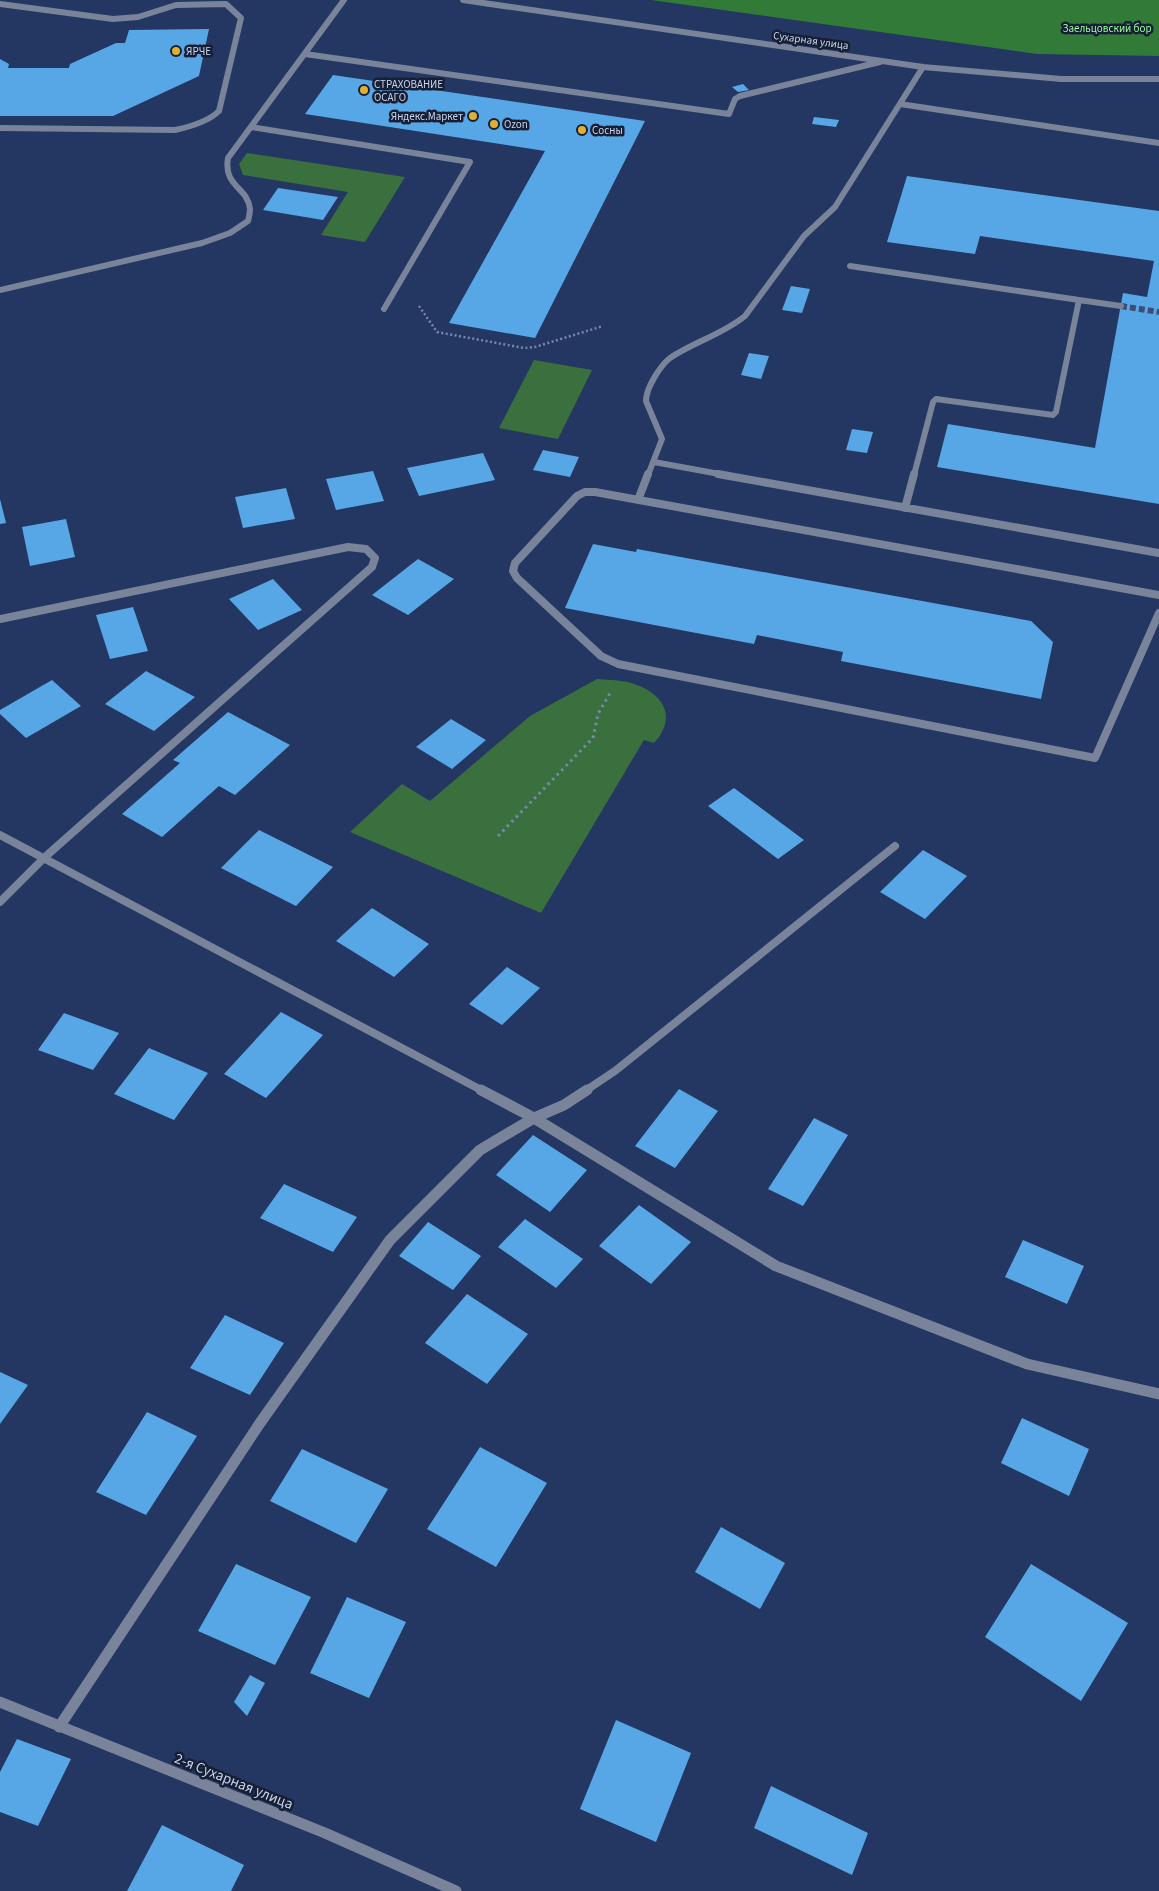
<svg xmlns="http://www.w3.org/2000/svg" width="1159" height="1891" font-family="'Source Sans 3',sans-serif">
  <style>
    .green { fill: #3a703d }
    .forest { fill: #317a38 }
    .building { fill: #57a7e7 }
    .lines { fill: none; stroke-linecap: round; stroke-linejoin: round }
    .minor-tunnel { stroke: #3c4d77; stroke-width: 6; stroke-dasharray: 6 3; stroke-linecap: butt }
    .path-far1 { stroke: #7988ac; stroke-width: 2.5; stroke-dasharray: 2 2.5; stroke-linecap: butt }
    .path { stroke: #7988ac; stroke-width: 3; stroke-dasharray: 2.5 4; stroke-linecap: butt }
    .minor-far2 { stroke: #79849a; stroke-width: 6 }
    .minor-far1 { stroke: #79849a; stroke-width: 8 }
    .minor { stroke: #79849a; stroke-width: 11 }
    .poi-dot { fill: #e1af34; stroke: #161f33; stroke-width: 2 }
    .labels { text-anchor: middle; stroke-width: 5; stroke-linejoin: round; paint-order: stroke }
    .far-park-label { font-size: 11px; fill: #9afa9f; stroke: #161f33 }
    .far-street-label { font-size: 11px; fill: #c5d2ee; stroke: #161f33 }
    .far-poi-label { font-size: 11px; fill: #c5d2ee; stroke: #161f33; text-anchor: start }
    .near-street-label { font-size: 15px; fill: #c5d2ee; stroke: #161f33 }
  </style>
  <rect width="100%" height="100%" fill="#243662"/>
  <path class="green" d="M247 153 405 177 365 242 321 235 348 192 243 175 239 164Z
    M534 360 592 370 558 439 499 428Z
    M597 679C610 680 625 680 637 685 666 696 676 719 654 743L644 740 541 913 350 832 402 784 430 801 530 716Z"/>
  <path class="forest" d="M651 0H1159V56L1037 54Z"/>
  <path class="building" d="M209 29 199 76 113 116H0V59L9 64 8 68H69L70 64 116 43H125L129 30Z
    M333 75 645 121 535 338 449 323 545 151 305 114Z
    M743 84 749 90 738 92 732 87Z
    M814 117 839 120 836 127 812 124Z
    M907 176 1159 211V504L937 467 948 424 1095 448 1123 293 1147 297 1154 261 980 236 975 254 887 242Z
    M278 188 338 197 323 220 263 210Z
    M791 286 810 289 802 313 782 310Z
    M749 353 769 356 761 379 741 375Z
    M852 429 873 432 867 453 846 450Z
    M543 450 579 457 570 477 533 470Z
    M483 453 495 480 419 496 407 468Z
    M373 471 384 501 336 510 326 479Z
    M286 488 295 519 243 528 235 497Z
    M0 499 6 523 0 524Z
    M66 519 75 557 30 566 22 527Z
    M593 544 636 552 637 549 1031 621 1053 642 1041 699 841 661 843 652 757 635 754 644 565 608Z
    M418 559 454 579 408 615 372 595Z
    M273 579 302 610 258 630 229 599Z
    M133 607 148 651 110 659 96 615Z
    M146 671 195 697 154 731 105 704Z
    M52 680 81 706 26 738 0 714V710Z
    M228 712 290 745 235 795 219 786 162 837 122 814 180 763 173 760Z
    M451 719 486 740 452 769 416 747Z
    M734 788 804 840 778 859 708 806Z
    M259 830 333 867 296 906 221 868Z
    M923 850 967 876 925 919 880 892Z
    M372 908 429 944 394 977 336 941Z
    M507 967 540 988 502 1025 469 1004Z
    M281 1012 323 1035 266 1098 224 1074Z
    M64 1013 119 1033 93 1070 38 1050Z
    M149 1048 208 1073 174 1120 114 1094Z
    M679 1089 718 1111 675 1168 635 1146Z
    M814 1118 848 1135 803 1206 768 1189Z
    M533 1135 587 1170 550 1212 496 1175Z
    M284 1184 357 1217 333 1252 260 1218Z
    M639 1205 691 1242 651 1284 599 1246Z
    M525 1219 583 1259 556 1288 498 1247Z
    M428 1222 481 1256 453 1290 399 1256Z
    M1023 1240 1084 1266 1067 1304 1005 1277Z
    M467 1294 528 1334 487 1384 425 1343Z
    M225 1315 284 1343 250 1395 190 1368Z
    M0 1372 28 1385 0 1424Z
    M147 1412 197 1436 146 1515 96 1492Z
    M1022 1418 1089 1449 1069 1496 1001 1463Z
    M480 1447 547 1483 496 1567 427 1529Z
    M302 1449 388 1489 356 1543 270 1501Z
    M721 1527 785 1563 760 1609 695 1572Z
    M236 1564 311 1597 275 1665 198 1631Z
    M1031 1564 1128 1623 1081 1701 985 1637Z
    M347 1597 406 1622 369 1698 310 1673Z
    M250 1675 265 1683 247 1716 234 1702Z
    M616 1720 691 1753 656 1842 580 1809Z
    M17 1739 71 1759 38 1826 0 1812V1772Z
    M771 1786 868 1833 852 1875 754 1828Z
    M162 1825 244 1865 231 1891H127Z"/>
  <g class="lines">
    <path class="minor-tunnel" d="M1121 306 1159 312"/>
    <path class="path-far1" d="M419 306 437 332 524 348 535 347 603 326"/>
    <path class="path" d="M498 836 593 738 598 714 610 693"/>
    <path class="minor-far2" d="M463 0 923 67 1061 79H1159
      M0 4 113 19 138 17 176 5 226 4 241 18 219 111C208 122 189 127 175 130L0 128
      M305 54 729 114 735 99 740 96 880 62
      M900 104 1159 143
      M251 127 470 162 384 309
      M850 266 1079 300
      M0 290 202 243 230 233 248 221C249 217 250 213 250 209 248 187 223 187 228 158L344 0
      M654 462 725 475
      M648 475 662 439 646 401C646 388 660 366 670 358 694 342 723 334 745 316L804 236 835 207 923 67
      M914 475 933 402 936 399 1053 415 1056 412 1079 300 1121 306"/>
    <path class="minor-far1" d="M718 474 1159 553
      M638 500 648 474
      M905 508 914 474
      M1159 595 595 492H585L577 496 515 563 513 571 517 578 601 656 618 664 1095 758 1159 613
      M0 619 348 547 366 549 375 558 372 567 45 857 0 902
      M0 835 483 1091
      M585 1091 615 1071 895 846"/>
    <path class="minor" d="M481 1090 534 1118 776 1266 1027 1364 1159 1394
      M0 1702 325 1833 456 1891
      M59 1727 260 1423 390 1240 480 1150 534 1118 564 1105 587 1090"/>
  </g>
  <g class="poi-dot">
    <circle cx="176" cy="51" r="5"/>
    <circle cx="364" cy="90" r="5"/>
    <circle cx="473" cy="116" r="5"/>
    <circle cx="494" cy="124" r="5"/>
    <circle cx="582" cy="130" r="5"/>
  </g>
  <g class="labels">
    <g class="far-park-label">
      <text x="1107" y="32">Заельцовский бор</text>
    </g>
    <g class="far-street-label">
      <text transform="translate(811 40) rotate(8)" y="4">Сухарная улица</text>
    </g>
    <g class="far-poi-label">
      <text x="186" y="55">ЯРЧЕ</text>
      <text x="374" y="88">СТРАХОВАНИЕ<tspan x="374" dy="13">ОСАГО</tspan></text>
      <text x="463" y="120" text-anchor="end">Яндекс.Маркет</text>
      <text x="504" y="128">Ozon</text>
      <text x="592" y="134">Сосны</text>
    </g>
    <g class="near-street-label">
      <text transform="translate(234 1781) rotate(22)" y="5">2-я Сухарная улица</text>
    </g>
  </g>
</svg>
